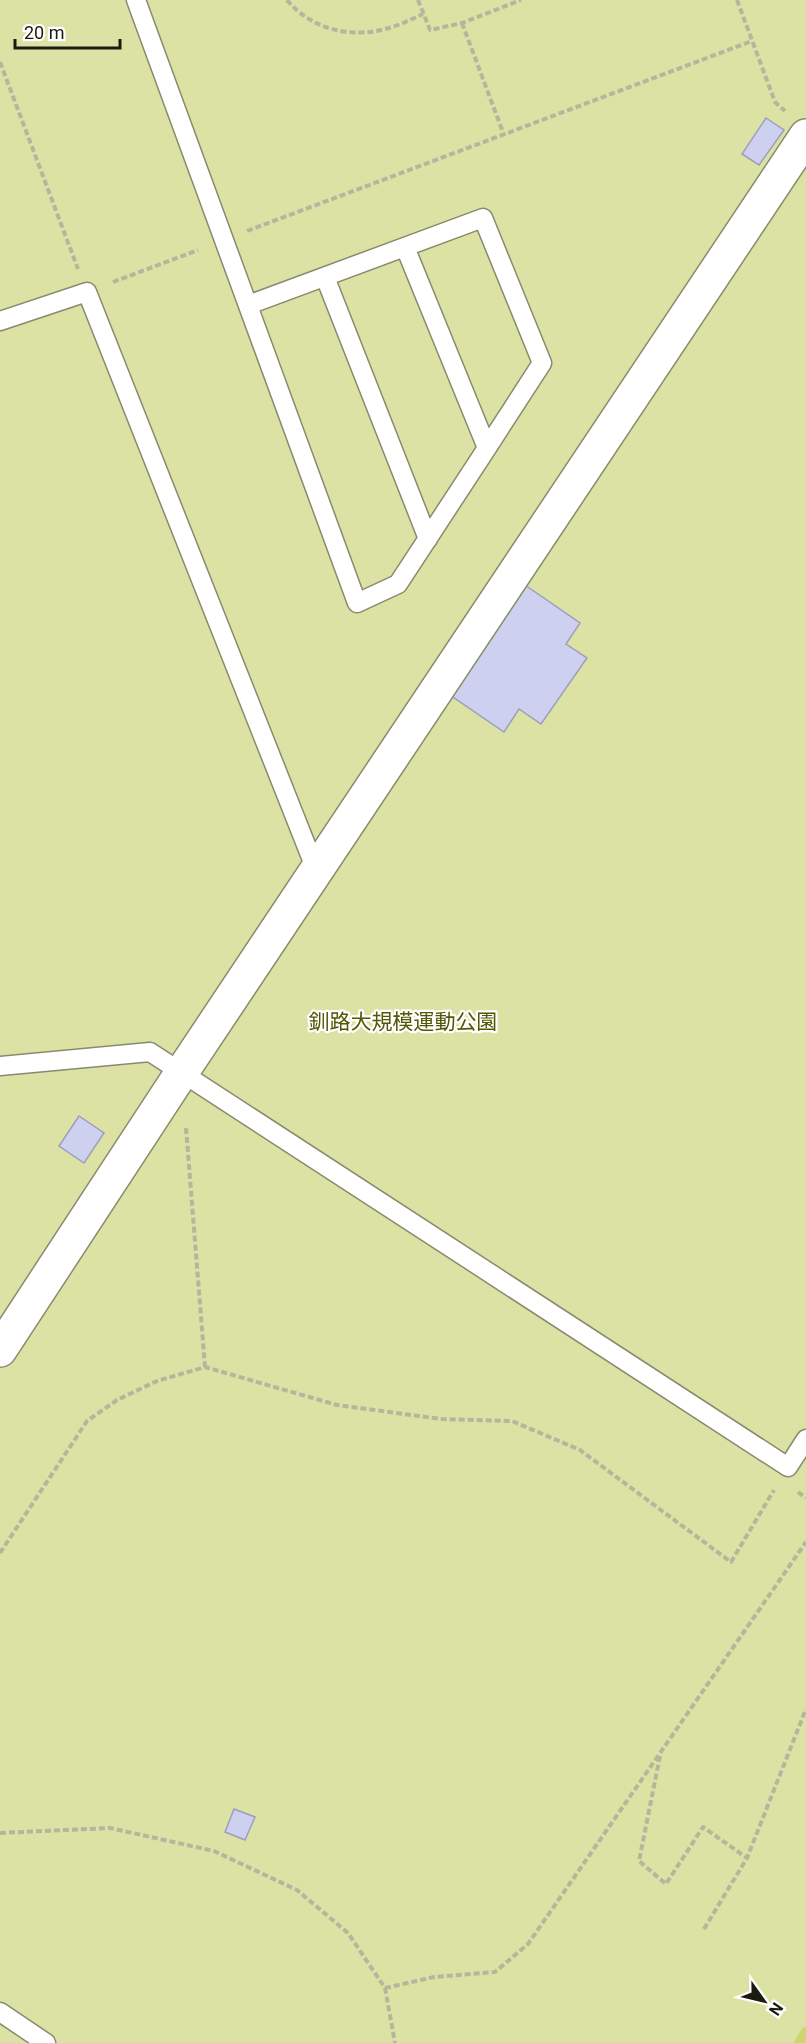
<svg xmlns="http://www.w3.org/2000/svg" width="806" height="2043" font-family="Roboto,'Noto Sans JP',sans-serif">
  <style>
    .green { fill: #dce1a4 }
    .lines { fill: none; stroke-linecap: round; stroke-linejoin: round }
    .stream { stroke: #cfd56e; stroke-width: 10 }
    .building { fill: #ced0f0; stroke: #9c9ebc; stroke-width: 1.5 }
    .lane-casing { stroke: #888b6d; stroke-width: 21 }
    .street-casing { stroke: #888b6d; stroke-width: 36 }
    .path { stroke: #b4b79c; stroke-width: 4; stroke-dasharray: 6 3; stroke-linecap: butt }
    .lane { stroke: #fff; stroke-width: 18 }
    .street { stroke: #fff; stroke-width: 33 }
    .labels { text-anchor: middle; stroke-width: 4.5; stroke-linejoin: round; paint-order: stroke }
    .park-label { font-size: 21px; fill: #535604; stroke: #fff }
  </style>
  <rect width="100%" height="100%" fill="#fbffdd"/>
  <path class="green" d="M0 0H806V2043H0Z"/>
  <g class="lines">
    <path class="stream" d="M799 2043 806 2032"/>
  </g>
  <path class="building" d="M766 118 784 130 759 165 742 154Z
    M525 585 580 623 566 644 587 658 541 724 519 709 504 732 450 695Z
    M79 1116 104 1133 84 1163 59 1146Z
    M234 1809 255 1817 245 1840 225 1832Z"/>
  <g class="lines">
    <g class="lane-casing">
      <path id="lane" d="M136 0 357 603 398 584 487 448 405 247
        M325 277 428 539
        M248 305 483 218 542 363 487 448
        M0 321 87 292 316 870
        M0 1066 150 1052 788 1467 806 1439
        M0 2012 46 2043"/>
    </g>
    <g class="street-casing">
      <path id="street" d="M0 1350 182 1072 806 136"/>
    </g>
    <path class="path" d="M287 0C312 30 352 39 389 28 400 25 412 19 423 14
      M418 0 430 30 462 23 521 0
      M737 0 775 102 785 111
      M462 23 504 135
      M0 62 78 269
      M247 231 752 41
      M113 282 198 250
      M186 1128 205 1367
      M798 1492 806 1498
      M0 1553 87 1421 117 1400 157 1381 205 1367 337 1405 441 1419 512 1421 580 1450 731 1562 774 1490
      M660 1756 639 1861 666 1884 703 1827 747 1858
      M0 1833 110 1828 214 1851 297 1890 348 1933 385 1988 395 2043
      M704 1929 747 1858 806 1709
      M385 1988 434 1977 495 1972 528 1944 806 1542"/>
    <use href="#lane" class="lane"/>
    <use href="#street" class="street"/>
  </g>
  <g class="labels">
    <g class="park-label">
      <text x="403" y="1029">釧路大規模運動公園</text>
    </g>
  </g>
  <g transform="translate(764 2001) rotate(124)" stroke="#ffffff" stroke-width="4.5" paint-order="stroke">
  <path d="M0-4.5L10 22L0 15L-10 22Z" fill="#1b1c10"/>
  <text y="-9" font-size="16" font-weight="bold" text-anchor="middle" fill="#1b1c10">N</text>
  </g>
  <path d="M15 39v9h105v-9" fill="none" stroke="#1b1c10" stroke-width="3"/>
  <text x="24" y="39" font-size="18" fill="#1b1c10" stroke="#ffffff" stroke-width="4.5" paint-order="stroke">20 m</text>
</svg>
